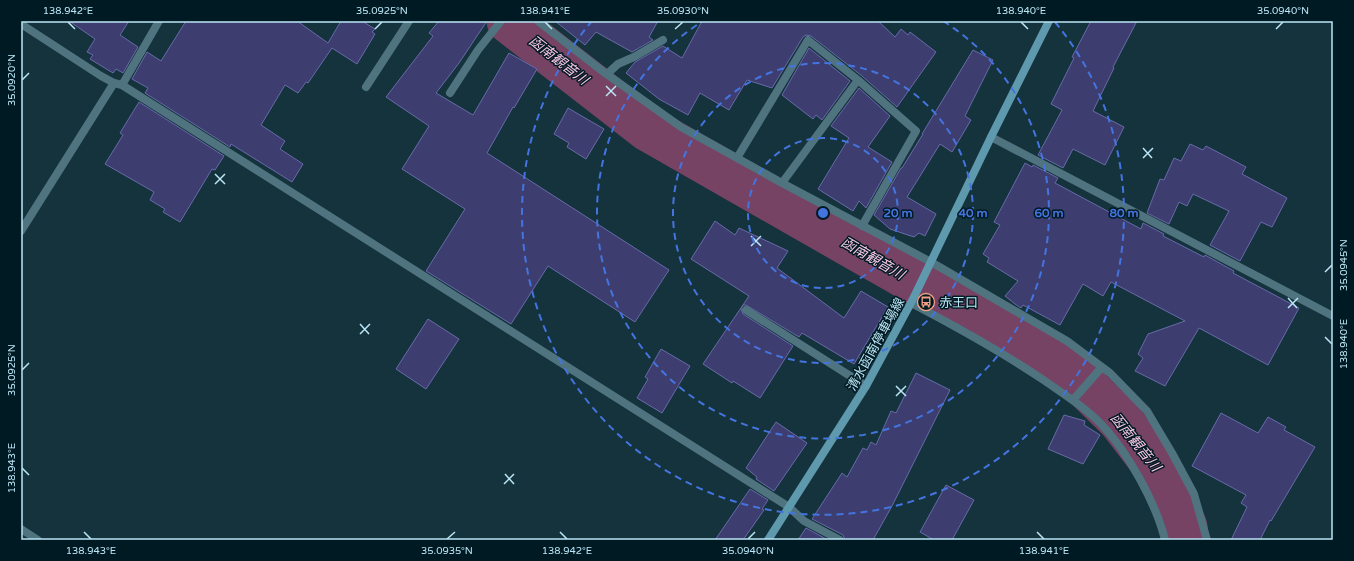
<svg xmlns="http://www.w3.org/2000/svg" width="1354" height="561" font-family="'Varela Round','Noto Sans JP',sans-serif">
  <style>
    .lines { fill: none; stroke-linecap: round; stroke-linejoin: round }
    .river { stroke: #764364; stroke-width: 45 }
    .building { fill: #3d3e6f; stroke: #686aaa }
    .service { stroke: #4f737f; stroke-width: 8 }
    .minor { stroke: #4f737f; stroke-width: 8 }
    .secondary { stroke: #5e99ad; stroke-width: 8 }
    .ticks { fill: none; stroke: #bbe6f6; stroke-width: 1.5 }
    .ring { fill: none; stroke: #4474e0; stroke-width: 2; stroke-dasharray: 7 5 }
    .labels { text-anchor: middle; stroke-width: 3; stroke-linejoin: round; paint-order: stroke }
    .poi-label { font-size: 13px; fill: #bbe6f6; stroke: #001a23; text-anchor: start }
    .street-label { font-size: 13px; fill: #bbe6f6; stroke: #001a23 }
    .water-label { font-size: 14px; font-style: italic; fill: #fac9e7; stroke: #001a23 }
    .centre { fill: #4474e0; stroke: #001a23; stroke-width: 2 }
    .ring-label { font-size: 12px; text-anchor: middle; font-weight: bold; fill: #4474e0; stroke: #001a23; stroke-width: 3; stroke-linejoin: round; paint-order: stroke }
    .neatline { fill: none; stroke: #bbe6f6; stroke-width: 1.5 }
    .ticks-label { font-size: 10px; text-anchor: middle; fill: #bbe6f6 }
  </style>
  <rect width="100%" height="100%" fill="#14333c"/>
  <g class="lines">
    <path class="river" d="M509 21 648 129 1068 369 1121 421 1163 476 1185 527 1186 540"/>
  </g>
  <path class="building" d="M69 21H129L120 35 138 47 123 73 116 69 113 73 90 59 93 55 87 52 95 39Z
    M186 21H297L328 43 341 21H362L375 29 372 32 375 34 357 64 332 48 308 83 306 82 298 93 285 85 261 125 285 141 280 149 303 164 292 182 231 144 230 147 145 93 148 88 132 79 147 52 161 61Z
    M439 21H487L459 63 436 93 473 115 509 53 537 69 514 108 513 107 487 153 669 270 635 322 548 266 511 324 426 271 465 209 402 169 429 126 386 97 433 36 429 33Z
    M555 21H658L649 37 653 40 632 52 596 32 585 45Z
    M702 21H878L895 37 901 29 908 35 910 32 936 52 897 107 862 76 811 36 806 35 803 37 772 88 747 80 729 110 700 93 688 115 659 99 626 73 635 62 663 46 682 58Z
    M1091 21H1137L1113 67 1114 68 1093 111 1124 127 1105 165 1073 149 1063 168 1038 155 1062 110 1051 104 1074 58 1072 57Z
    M809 48 850 81 822 120 816 115 813 119 782 95Z
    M973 50 993 60 965 116 971 120 952 152 940 144 907 197 936 214 925 236 919 233 914 237 890 229 874 215 901 168H902L923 134H922Z
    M859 88 890 116 868 147 892 162 866 208 859 201 853 211 818 189 849 138 831 126Z
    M139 102 224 156 215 170 212 169 180 222 163 212 165 209 150 200 154 192 105 164 123 135 120 133Z
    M568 108 604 129 586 159 567 147 569 143 554 134Z
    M1190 144 1203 150 1206 146 1246 167 1242 174 1287 198 1272 227 1261 222 1240 261 1210 245 1229 211 1193 194 1187 206 1179 202 1169 224 1147 213 1160 179 1164 180 1174 158 1181 161Z
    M1025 163 1032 167 1033 165 1058 178 1055 183 1141 229 1143 223 1164 234 1163 236 1204 257 1205 255 1234 271 1233 273 1299 308 1268 365 1199 328 1165 386 1135 371 1143 358 1138 354 1148 334 1185 321 1111 282 1103 296 1083 284 1060 325 1023 305 1021 308 1015 304 1005 296 1018 281 987 262 989 258 983 254 1000 225 994 222Z
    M715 221 735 235 739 228 788 251 777 268 844 318 861 291 888 307 854 364 802 333 799 337 746 305H743L741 309 743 314 793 346 760 398 733 381 732 383 703 364 749 296 691 259Z
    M428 319 459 339 426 389 396 369Z
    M661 349 690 366 662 413 637 398 648 379 645 377Z
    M916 373 950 390 892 506 873 540H845L843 535 812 519 842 473 847 477 863 448 867 450 871 442 876 445 891 411 896 413Z
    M1221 413 1258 433 1268 417 1286 427 1284 430 1315 447 1271 521 1270 520 1260 540H1231L1247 507 1241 503 1246 495 1192 466Z
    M1064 415 1085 421 1084 425 1100 435 1083 464 1048 449Z
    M776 422 807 443 774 491 756 479 757 477 746 468Z
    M946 485 974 500 952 540H934L920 532Z
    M750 489 768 500 762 509 764 510 743 540H715Z
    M806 528 828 540H798Z"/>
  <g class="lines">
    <path class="service" d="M607 74 618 64 634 57 663 40
      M366 87 409 21
      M450 93 478 50 501 21
      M746 310 866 386"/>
    <path class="minor" d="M538 21 605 73 681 127 782 183 931 262 1067 341 1110 373 1147 411 1172 453 1194 494 1207 540
      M21 24 101 76 114 83 122 85 789 507 804 521 840 540
      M122 85 159 21
      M991 137 1333 316
      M737 158 808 40 858 80 916 131 862 226
      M782 183 858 80
      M21 231 114 83
      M911 303C957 327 1002 352 1045 381 1065 395 1086 408 1103 426 1128 453 1156 503 1165 540
      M1073 400 1102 367
      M21 529 38 540"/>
    <path class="secondary" d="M768 540 866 386 913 299 991 137 1049 21"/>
  </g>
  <path class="ticks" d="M68 22 75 29M545 22 552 29M1021 22 1028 29M375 29 382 22M675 29 683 22M1276 29 1283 22M22 80 29 73M606 86 616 96M606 96 616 86M1143 148 1152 158M1143 158 1153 148M215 174 225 184M215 184 225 174M751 236 761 246M751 246 761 236M1325 272 1332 265M1288 298 1297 308M1288 308 1298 298M360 324 369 334M360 334 370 324M1325 337 1332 344M22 370 29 363M896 386 906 396M896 396 906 386M22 468 29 475M505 474 514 484M504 484 514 474M84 532 91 539M560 532 567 539M1037 532 1044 539M447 539 455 532M748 539 755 532"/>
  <g class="ring">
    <circle cx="823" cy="213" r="75"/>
    <circle cx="823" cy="213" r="150"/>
    <path d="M943 21A226 226 0 1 1 703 21"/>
    <path d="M1055 22A301 301 0 1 1 591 22"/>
  </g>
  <defs>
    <g id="bus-ring" transform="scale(0.9)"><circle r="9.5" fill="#001a23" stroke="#f2a081" stroke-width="1.5"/><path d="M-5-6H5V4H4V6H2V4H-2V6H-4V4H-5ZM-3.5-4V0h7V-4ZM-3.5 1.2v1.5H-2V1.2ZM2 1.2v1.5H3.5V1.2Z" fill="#f2a081"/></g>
  </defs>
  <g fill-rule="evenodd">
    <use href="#bus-ring" x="926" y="302"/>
  </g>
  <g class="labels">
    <g class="poi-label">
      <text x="939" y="307">赤王口</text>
    </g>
    <g class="street-label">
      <text transform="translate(875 344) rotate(-61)" y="5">清水函南停車場線</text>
    </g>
    <g class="water-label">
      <text transform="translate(559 60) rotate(38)" y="5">函南観音川</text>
      <text transform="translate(873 258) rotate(30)" y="5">函南観音川</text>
      <text transform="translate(1136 442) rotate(51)" y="5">函南観音川</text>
    </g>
  </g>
  <circle cx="823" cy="213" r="6" class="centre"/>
  <g class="ring-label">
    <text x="898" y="217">20 m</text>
    <text x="973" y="217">40 m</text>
    <text x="1049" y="217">60 m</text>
    <text x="1124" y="217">80 m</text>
  </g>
  <rect width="1354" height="561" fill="none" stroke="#001a23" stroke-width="44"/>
  <rect x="22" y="22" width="1310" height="517" class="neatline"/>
  <g class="ticks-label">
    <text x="68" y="14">138.942°E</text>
    <text x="382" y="14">35.0925°N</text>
    <text x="545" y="14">138.941°E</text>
    <text x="683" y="14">35.0930°N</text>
    <text x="1021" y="14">138.940°E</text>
    <text x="1283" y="14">35.0940°N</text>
    <text transform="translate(11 80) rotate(-90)" y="4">35.0920°N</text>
    <text transform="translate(1343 265) rotate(-90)" y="4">35.0945°N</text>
    <text transform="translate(1343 344) rotate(-90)" y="4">138.940°E</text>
    <text transform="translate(11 370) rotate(-90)" y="4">35.0925°N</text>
    <text transform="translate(11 468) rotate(-90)" y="4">138.943°E</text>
    <text x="91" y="554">138.943°E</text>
    <text x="447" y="554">35.0935°N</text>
    <text x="567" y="554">138.942°E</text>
    <text x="748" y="554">35.0940°N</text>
    <text x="1044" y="554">138.941°E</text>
  </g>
</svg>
